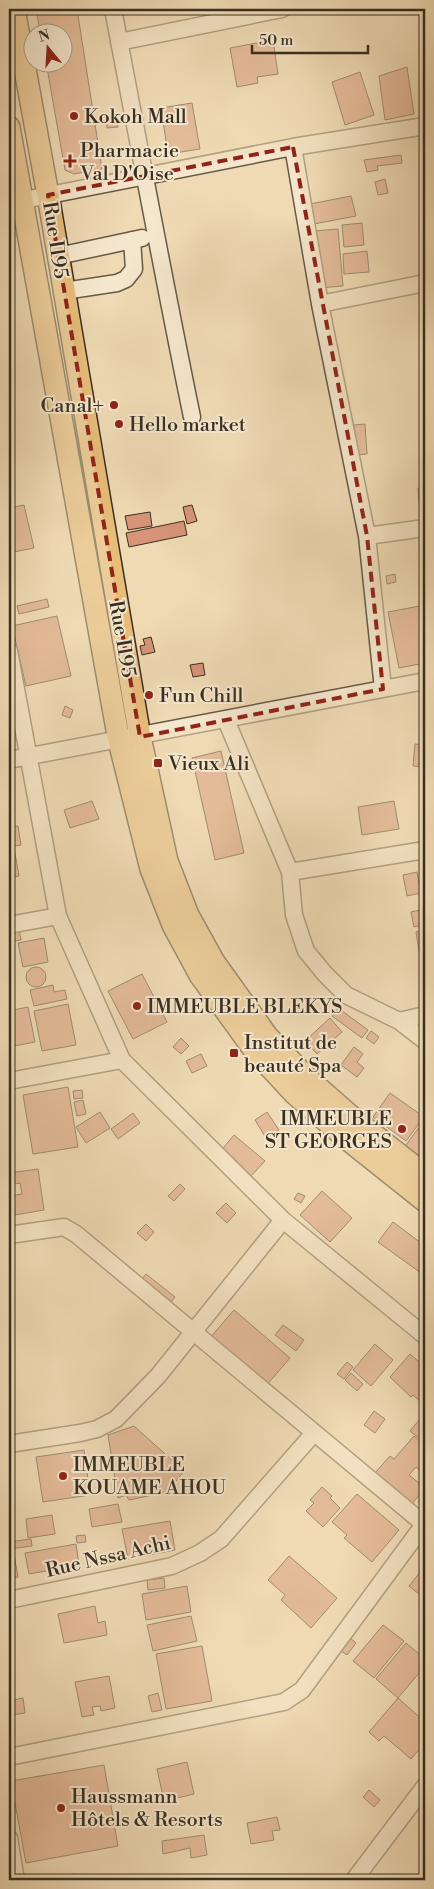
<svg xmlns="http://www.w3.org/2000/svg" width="434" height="1889" font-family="'Libre Bodoni',serif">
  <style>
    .building { fill: #d79479; stroke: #392f21 }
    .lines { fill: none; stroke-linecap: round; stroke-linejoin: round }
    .minor-casing { stroke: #665a46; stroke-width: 19 }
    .major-casing { stroke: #392f21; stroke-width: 24 }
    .minor { stroke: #f5e7ce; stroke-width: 16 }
    .major { stroke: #e8bd7a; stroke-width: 21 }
    .marked { fill: none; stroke: #8f2418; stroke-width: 4; stroke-dasharray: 10 6; stroke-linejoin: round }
    .poi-dot { fill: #8f2418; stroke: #f5e7ce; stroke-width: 2 }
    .labels { text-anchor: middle; stroke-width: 4; stroke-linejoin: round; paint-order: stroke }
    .poi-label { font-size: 20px; fill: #392f21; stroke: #f5e7ce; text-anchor: start }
    .street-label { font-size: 20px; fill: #392f21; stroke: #f5e7ce }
  </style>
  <rect width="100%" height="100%" fill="#efdab4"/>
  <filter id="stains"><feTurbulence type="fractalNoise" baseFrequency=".004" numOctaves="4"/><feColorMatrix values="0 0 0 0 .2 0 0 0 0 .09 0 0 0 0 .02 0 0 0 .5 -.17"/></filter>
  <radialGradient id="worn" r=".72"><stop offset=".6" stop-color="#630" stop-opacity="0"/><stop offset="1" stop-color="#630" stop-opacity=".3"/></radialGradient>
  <path class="building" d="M36 9H77L102 169 74 174 65 170 46 62H62V32H40Z
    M273 40 278 74 257 77 258 83 237 87 230 48Z
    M407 67 414 114 385 120 379 76Z
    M360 72 374 115 345 125 332 82Z
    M192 103 200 149 168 154 161 108Z
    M116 118 118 127 107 128 106 119Z
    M401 155 402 163 377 166 378 170 367 172 364 160Z
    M385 179 388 193 378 195 375 182Z
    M351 196 356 216 314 224 310 204Z
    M362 223 364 245 344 247 342 225Z
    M338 229 343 286 319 288 314 231Z
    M367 251 369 272 344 274 343 254Z
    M365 424 367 454 356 455 354 425Z
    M418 488H425V504H419Z
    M24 505 34 548 9 553V508Z
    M192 505 197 521 187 524 183 507Z
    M150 512 152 526 128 530 125 516Z
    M184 521 187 535 129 547 126 533Z
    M395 574 396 582 387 584 386 576Z
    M47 599 49 607 19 614 17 606Z
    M425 605V663L399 668 388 612Z
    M57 616 71 676 26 686 12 626Z
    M151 637 155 652 142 655 140 646 145 645 143 639Z
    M203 663 205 675 193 677 190 665Z
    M65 706 73 710 70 718 62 715Z
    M415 744 425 745V767L413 766Z
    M221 751 244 853 215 860 192 758Z
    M9 790H12L15 809H11L13 826H18L21 845 9 847Z
    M92 801 99 819 70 828 64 810Z
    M394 801 399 829 362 835 358 807Z
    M14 848 19 876 9 878V849Z
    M417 872 421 893 407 896 403 875Z
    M425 909V924L414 927 411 912Z
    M19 929 21 940 9 942V931Z
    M425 930V988L416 932Z
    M44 938 48 962 23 967 18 943Z
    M26 977a10 10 0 1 1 20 0a10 10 0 1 1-20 0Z
    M142 974 167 1022 133 1039 108 991Z
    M53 985 54 992 65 990 67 999 34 1006 30 990Z
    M68 1004 76 1045 42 1051 34 1011Z
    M28 1007 35 1042 9 1047V1011Z
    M338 1008 368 1030 362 1038 332 1016Z
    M330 1018 342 1032 317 1054 305 1041Z
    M371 1031 379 1037 374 1044 366 1038Z
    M181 1038 189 1046 181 1054 173 1047Z
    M354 1047 363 1054 357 1062 364 1068 357 1077 341 1065Z
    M201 1054 207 1066 192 1073 186 1061Z
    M68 1087 78 1147 33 1154 23 1095Z
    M82 1090 83 1098 74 1099 73 1091Z
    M390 1093 424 1117 406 1141 373 1117Z
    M83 1100 86 1114 77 1116 74 1102Z
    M100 1112 110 1128 86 1143 76 1127Z
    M267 1112 279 1130 266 1138 255 1120Z
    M133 1113 140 1123 118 1139 111 1129Z
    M420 1126 425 1130V1165L403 1149Z
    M234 1135 265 1161 249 1178 219 1153Z
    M38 1169 44 1210 9 1216V1196L22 1194 20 1183 9 1185V1173Z
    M180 1184 185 1189 174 1201 168 1196Z
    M322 1191 352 1218 330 1242 300 1215Z
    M298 1193 305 1196 301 1203 294 1199Z
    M226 1203 236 1213 227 1223 216 1213Z
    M393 1222 425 1246V1276L378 1242Z
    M146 1224 154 1232 146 1241 137 1233Z
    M146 1274 175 1297 168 1306 139 1283Z
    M234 1310 290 1358 265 1387 209 1339Z
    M283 1325 304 1340 296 1351 275 1335Z
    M375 1344 393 1360 371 1386 353 1370Z
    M410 1354 425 1367V1403L424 1405 413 1395 411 1397 390 1377Z
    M347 1362 353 1367 344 1379 337 1374Z
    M351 1373 363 1384 357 1391 345 1380Z
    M374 1411 385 1419 375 1433 364 1425Z
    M425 1413V1443L410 1431Z
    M134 1426 184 1471 167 1492 129 1500 126 1495 118 1498 108 1435Z
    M414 1436 425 1446V1472L424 1474 416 1467 409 1475 425 1488 411 1505 374 1474 390 1456 394 1459Z
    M84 1450 90 1495 43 1502 36 1457Z
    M322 1487 332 1496 330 1498 340 1508 323 1527 306 1511 314 1503 310 1500Z
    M357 1494 399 1530 372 1562 344 1538 347 1535 332 1522Z
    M118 1504 122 1522 92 1527 89 1509Z
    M52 1515 55 1534 28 1538 26 1519Z
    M170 1521 175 1550 128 1559 122 1529Z
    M85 1535 86 1542 77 1543 76 1536Z
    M31 1539 32 1546 9 1549V1542Z
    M76 1544 79 1565 29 1574 25 1553Z
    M14 1554 18 1577 9 1579V1555Z
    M289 1556 337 1598 311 1628 281 1600 285 1595 268 1580Z
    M425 1566V1599L409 1586Z
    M164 1578 165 1588 148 1590 147 1580Z
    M187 1586 191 1612 146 1620 142 1594Z
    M95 1606 98 1623 105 1621 107 1635 64 1643 58 1614Z
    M191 1616 197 1641 153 1651 147 1625Z
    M383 1625 404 1641 374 1678 353 1661Z
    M350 1638 356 1643 347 1655 341 1651Z
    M406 1643 425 1659V1666L398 1698 376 1679Z
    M202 1646 212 1701 166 1709 156 1654Z
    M109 1676 115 1708 101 1711 100 1706 92 1707 94 1715 82 1717 75 1682Z
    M158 1693 162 1710 152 1712 148 1696Z
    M23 1698 25 1713 11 1715 9 1701Z
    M398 1698 425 1722V1743L411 1759 384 1736 379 1741 369 1732Z
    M187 1762 194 1794 164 1801 157 1769Z
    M104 1765 118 1846 26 1863 11 1781Z
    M369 1790 380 1800 374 1807 363 1797Z
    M277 1817 280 1830 272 1831 274 1840 251 1844 247 1823Z
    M204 1835 207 1855 191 1858 190 1848 163 1854 162 1841Z
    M75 1874 76 1880H44Z"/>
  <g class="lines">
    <g class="minor-casing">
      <path id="minor" d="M113 9C139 145 164 281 192 417
        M119 42 282 9
        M293 147 320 304 367 536 425 528
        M9 203 293 147 425 126
        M58 256 142 238
        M64 291 117 283 126 279 134 269 132 240
        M320 304 425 283
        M367 536 383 689
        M9 651 58 916 122 1060 283 1220 425 1336
        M226 720 290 872 294 915 306 951 325 974 346 995 399 1021 425 1041
        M9 760 425 681
        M290 872 425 850
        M9 925 58 916
        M399 1021 425 1015
        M9 1081 122 1060
        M9 1235 64 1227 76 1234 424 1524
        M9 1444 80 1433 97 1429 116 1419 158 1376 283 1220
        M9 1600 172 1566 200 1553 221 1539 314 1433
        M9 1757 284 1702 302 1690 425 1523
        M9 1838 16 1880
        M354 1880 425 1786"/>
    </g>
    <g class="major-casing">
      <path id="major" d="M14 9 48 195 140 737 167 861 188 915 214 962 267 1036 306 1077 355 1120 425 1175
        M9 127 119 741 151 869 173 925 200 975 255 1051 295 1094 346 1138 425 1201"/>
    </g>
    <use href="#minor" class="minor"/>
    <use href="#major" class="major"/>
  </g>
  <path d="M0 0H434V1889H0ZM293 147 367 536 383 689 140 737 48 195Z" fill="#efdab4" fill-opacity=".55" fill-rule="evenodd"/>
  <path class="marked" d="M293 147 367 536 383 689 140 737 48 195Z"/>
  <g class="poi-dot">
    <circle cx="74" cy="116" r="5"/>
    <path d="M67.5 153.5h5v5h5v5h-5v5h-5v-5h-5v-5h5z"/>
    <circle cx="114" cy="405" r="5"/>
    <circle cx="119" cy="424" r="5"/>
    <circle cx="149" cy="695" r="5"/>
    <rect x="153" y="758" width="10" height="10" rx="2.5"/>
    <circle cx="137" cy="1006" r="5"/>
    <rect x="229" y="1048" width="10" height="10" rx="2.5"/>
    <circle cx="402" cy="1129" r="5"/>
    <circle cx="63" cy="1476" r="5"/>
    <circle cx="61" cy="1808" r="5"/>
  </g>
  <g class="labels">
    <g class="poi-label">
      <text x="84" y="123">Kokoh Mall</text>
      <text x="80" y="157">Pharmacie<tspan x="80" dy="23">Val D'Oise</tspan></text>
      <text x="104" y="412" text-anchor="end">Canal+</text>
      <text x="129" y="431">Hello market</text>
      <text x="159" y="702">Fun Chill</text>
      <text x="168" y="770">Vieux Ali</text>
      <text x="147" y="1013">IMMEUBLE BLEKYS</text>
      <text x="244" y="1049">Institut de<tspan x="244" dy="23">beauté Spa</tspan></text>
      <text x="392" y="1125" text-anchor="end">IMMEUBLE<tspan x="392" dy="23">ST GEORGES</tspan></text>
      <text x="73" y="1471">IMMEUBLE<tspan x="73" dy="23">KOUAME AHOU</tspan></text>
      <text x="71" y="1803">Haussmann<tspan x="71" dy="23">Hôtels &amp; Resorts</tspan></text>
    </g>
    <g class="street-label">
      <text transform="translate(56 240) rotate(81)" y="7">Rue I195</text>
      <text transform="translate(123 639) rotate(80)" y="7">Rue I195</text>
      <text transform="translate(108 1556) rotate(-13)" y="7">Rue Nssa Achi</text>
    </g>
  </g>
  <rect width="434" height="1889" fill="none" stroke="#efdab4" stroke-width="30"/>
  <rect x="10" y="10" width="414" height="1869" fill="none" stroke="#392f21" stroke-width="2.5"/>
  <rect x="15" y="15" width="404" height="1859" fill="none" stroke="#392f21"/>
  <g transform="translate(48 48) rotate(342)"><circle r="24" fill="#f5e7ce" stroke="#aa9d89"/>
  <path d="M0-4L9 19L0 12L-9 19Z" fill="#8f2418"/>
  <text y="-8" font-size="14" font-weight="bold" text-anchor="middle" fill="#392f21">N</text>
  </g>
  <path d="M252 45v8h116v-8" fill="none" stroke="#392f21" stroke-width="2.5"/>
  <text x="259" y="45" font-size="15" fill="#392f21" stroke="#f5e7ce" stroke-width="4" paint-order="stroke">50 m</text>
  <rect width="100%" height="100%" filter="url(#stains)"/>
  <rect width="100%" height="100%" fill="url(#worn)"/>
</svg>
